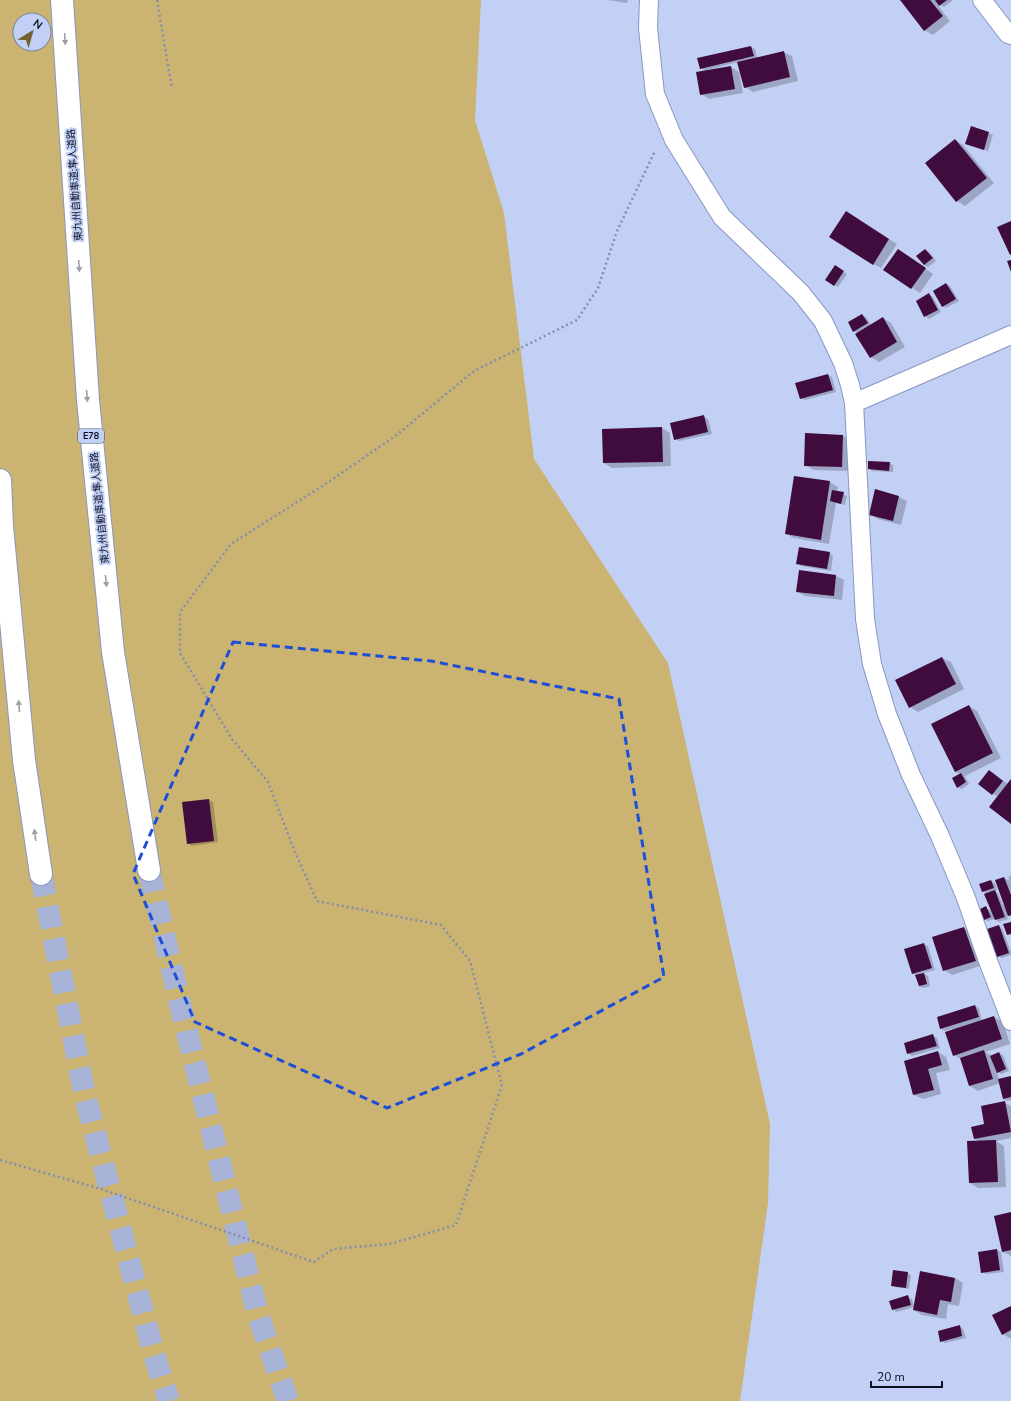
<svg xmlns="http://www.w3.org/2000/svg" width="1011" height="1401" font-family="'Nunito Sans','Noto Sans JP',sans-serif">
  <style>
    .green { fill: #cbb372; fill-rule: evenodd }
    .shadow { fill: #0003 }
    .building { fill: #400b3d }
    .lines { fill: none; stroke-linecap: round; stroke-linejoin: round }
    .motorway-tunnel { stroke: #a7b3d6; stroke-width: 22; stroke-dasharray: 22 11; stroke-linecap: butt }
    .minor-casing { stroke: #8896c3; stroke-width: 20 }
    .motorway-casing { stroke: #8896c3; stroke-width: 24 }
    .path { stroke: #848ead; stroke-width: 2.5; stroke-dasharray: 2 3; stroke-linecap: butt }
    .minor { stroke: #fff; stroke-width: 18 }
    .motorway { stroke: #fff; stroke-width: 22 }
    .oneway { fill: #9d9fa5 }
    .marked { fill: none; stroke: #1d4ed8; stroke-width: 3; stroke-dasharray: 8 5; stroke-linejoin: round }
    .labels { text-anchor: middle; stroke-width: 4; stroke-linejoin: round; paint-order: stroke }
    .shield { fill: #c3d0f6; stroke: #424860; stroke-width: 1 }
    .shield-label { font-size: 9px; font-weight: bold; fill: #0a0e1f }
    .street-label { font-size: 10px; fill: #0a0e1f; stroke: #c3d0f6 }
  </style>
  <rect width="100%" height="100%" fill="#c3d0f6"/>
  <path class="green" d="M0 0H481L475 120 504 213 534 459 668 663 770 1124 768 1203 740 1401H0ZM20 20H44V44H20Z"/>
  <path class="shadow" d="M607 0H628L627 3Z
    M903 0H953L944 7 936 3 950 21 933 35 924 30Z
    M751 47 755 49 757 58 783 52 792 56 798 81 753 92 745 87 738 62 707 70V71L731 67 739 72 743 93 709 99 701 94 706 71 701 68Z
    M971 127 993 135 988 151 970 145Z
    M955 140 963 145 994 183 965 206 957 201Z
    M854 217 897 244 881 268 873 264Z
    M925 250 929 252 936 261 928 267 924 265 917 256Z
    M906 255 933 274 920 293 884 269Z
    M836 267 847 274 838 287 827 280Z
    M946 284 950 286 959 301 946 308 943 306Z
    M929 295 933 297 941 312 929 319 925 316Z
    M862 315 866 317 871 325 883 318 891 323 905 347 879 362 871 357 858 333 854 331Z
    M828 375 832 377 836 392 805 400 801 398Z
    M704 417 708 419 712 434 679 441 675 439Z
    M662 428 670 433 671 466 612 468 604 463Z
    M843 436 851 440 850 471 814 470 805 465Z
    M889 463 893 465V472L872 471 869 469Z
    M795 477 830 482 838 487 837 492 847 496 845 505 836 503 829 544 794 538 786 534Z
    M876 491 899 497 907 501 901 525 878 519 870 514Z
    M829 553 833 556 831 571 801 566 797 563Z
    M800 571 836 576 844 580 842 600 805 596 797 591Z
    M942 658 951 662 964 689 918 712 910 707 896 680Z
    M969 706 977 711 1001 758 965 776 969 784 962 789 958 787 960 774 956 772 932 725Z
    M993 773 1008 784 1011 780V823L998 797 979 784Z
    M209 800 213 802 218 842 192 846 188 843Z
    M1011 876V917L1007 915 1008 919 999 922 995 919 988 921 984 919 986 908 992 911 987 894 983 891 991 881 995 883 997 890 994 891 998 893 1003 905 1005 904 1004 878 1010 881 1008 877Z
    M999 926 1002 928 1011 952V955L1002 958 998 956Z
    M964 928 973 933 983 965 952 975 944 970Z
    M924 944 928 946 935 970 923 973 928 976 930 986 923 988 919 986 916 975 913 973Z
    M975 1006 979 1008 982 1021 994 1017 1003 1022 1010 1044 985 1052 992 1056 999 1053 1003 1055 1009 1071 1001 1074 997 1072 999 1080 1011 1077V1100L1007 1101 1003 1099 1000 1083 978 1091 970 1086 961 1059 954 1055 952 1029 945 1031 941 1029 938 1018Z
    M933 1036 937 1038 940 1048 912 1056 908 1053Z
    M938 1052 946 1057 950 1070 936 1073 941 1094 923 1099 914 1095 905 1061Z
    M1005 1103 1011 1106V1138L996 1141 1004 1146 1006 1187 978 1188 970 1183 980 1142 975 1139 985 1124 982 1107Z
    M1011 1213V1256L1003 1252Z
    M997 1250 1001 1252 1004 1272 986 1274 982 1272Z
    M907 1273 911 1275 909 1289 895 1287 892 1285Z
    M955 1278 963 1283 959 1306 948 1304 946 1319 922 1315 914 1310Z
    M908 1297 912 1299 914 1307 897 1312 893 1310Z
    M1011 1307V1339L1003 1334Z
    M960 1327 963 1329 966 1338 945 1343 941 1341Z"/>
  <path class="building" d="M900 0H930L943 16 924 31Z
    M935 0H947L939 6Z
    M751 46 754 56 700 69 697 58Z
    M784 51 790 77 744 88 737 62Z
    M731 66 735 89 700 95 696 72Z
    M971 126 989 132 984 150 965 144Z
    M955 139 987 178 956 202 925 163Z
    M846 211 889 239 873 265 829 237Z
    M1011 221V254L1010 255 997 227Z
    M898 249 926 268 911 289 883 270Z
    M925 249 933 258 924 265 916 256Z
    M1011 260V272L1007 261Z
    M835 265 844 271 834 286 825 280Z
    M946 283 956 299 942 307 933 291Z
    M929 293 938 310 924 317 916 301Z
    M862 314 868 323 853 332 848 322Z
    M883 317 897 342 870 358 855 334Z
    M828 374 833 390 800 399 795 383Z
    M704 415 708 432 674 440 670 423Z
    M662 427 663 462 603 463 602 429Z
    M805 433 843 435 842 467 804 466Z
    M868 461 890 462 889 471 868 469Z
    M794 476 830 481 821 540 785 534Z
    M875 489 899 496 893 521 869 515Z
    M832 490 844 492 841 504 830 501Z
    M799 547 830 552 827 569 796 564Z
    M799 570 836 575 834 596 796 592Z
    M942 657 956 684 909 708 895 680Z
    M969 705 993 753 955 772 931 724Z
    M989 770 1003 781 992 795 978 784Z
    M961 773 966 782 957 788 952 778Z
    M1011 779V824L989 807Z
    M209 799 214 841 187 844 182 802Z
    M1004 877 1011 895V915L1008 916 995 880Z
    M991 880 994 888 982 892 979 884Z
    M995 890 1005 917 995 920 984 894Z
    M986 906 991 917 984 920 980 909Z
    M1011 922V934L1007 935 1003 924Z
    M999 925 1009 953 997 957 987 929Z
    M964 927 976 961 943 971 932 937Z
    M924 943 932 968 912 974 904 949Z
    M924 973 927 984 919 986 915 975Z
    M975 1005 979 1017 940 1029 937 1017Z
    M994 1016 1002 1039 953 1056 945 1032Z
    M933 1034 937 1046 907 1054 904 1043Z
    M984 1050 993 1079 969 1086 960 1058Z
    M938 1051 942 1065 928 1069 934 1090 913 1095 904 1061Z
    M999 1052 1006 1069 997 1073 990 1056Z
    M1011 1076V1097L1003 1099 998 1079Z
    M1005 1101 1011 1132 974 1139 971 1127 984 1124 981 1106Z
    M996 1140 998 1182 969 1183 967 1141Z
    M1011 1212V1250L1002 1252 994 1216Z
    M997 1249 1000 1270 981 1273 978 1252Z
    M893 1270 908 1272 906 1288 891 1286Z
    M920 1271 955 1278 951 1302 940 1300 937 1315 913 1310Z
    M908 1295 911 1305 892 1310 889 1301Z
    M1011 1306V1330L1002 1335 992 1315Z
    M960 1325 962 1336 940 1342 938 1331Z"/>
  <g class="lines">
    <path class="motorway-tunnel" d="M149 870 181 1008 258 1315 288 1401
      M41 874 85 1096 154 1354 169 1401"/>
    <g class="minor-casing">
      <path id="minor" d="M649 0 648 28 655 94 674 140 722 217 801 293 823 321 843 363 850 385 854 403 865 619 872 664 887 714 911 775 940 836 966 898 988 961 1011 1021
        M982 0 1008 34 1011 35
        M854 403 1011 335"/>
    </g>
    <g class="motorway-casing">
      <path id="motorway" d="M62 0 88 400 113 652 149 870
        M0 480 2 526 24 760 41 874"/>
    </g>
    <path class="path" d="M157 0 172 89
      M0 1160 101 1189 314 1262 333 1249 390 1244 456 1225 502 1085 470 961 441 925 317 901 295 852 268 782 232 739 180 653V612L231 544 330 481 398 434 474 371 577 320 598 288 617 231 655 151"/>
    <use href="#minor" class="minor"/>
    <use href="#motorway" class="motorway"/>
  </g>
  <defs><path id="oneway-solid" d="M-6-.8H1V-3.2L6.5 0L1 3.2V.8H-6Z"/></defs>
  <g class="oneway">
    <use href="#oneway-solid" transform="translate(65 39) rotate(86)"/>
    <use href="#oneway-solid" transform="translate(79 266) rotate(86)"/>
    <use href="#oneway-solid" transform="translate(87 396) rotate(86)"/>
    <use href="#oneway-solid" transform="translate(106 581) rotate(84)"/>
    <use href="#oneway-solid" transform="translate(19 706) rotate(-95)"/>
    <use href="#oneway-solid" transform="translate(35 835) rotate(-98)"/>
  </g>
  <path class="marked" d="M233 642 431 661 619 699 664 977 521 1054 387 1108 195 1022 133 874Z"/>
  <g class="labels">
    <rect class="shield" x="78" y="429" width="26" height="14" rx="3"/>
    <g class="shield-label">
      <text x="91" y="439">E78</text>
    </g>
    <g class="street-label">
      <text transform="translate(74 185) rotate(-94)" y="4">東九州自動車道;隼人道路</text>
      <text transform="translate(99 508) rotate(-96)" y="4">東九州自動車道;隼人道路</text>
    </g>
  </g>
  <g transform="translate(32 32) rotate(37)"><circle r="19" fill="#c3d0f6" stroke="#7982a0"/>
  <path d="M0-3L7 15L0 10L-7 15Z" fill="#72612f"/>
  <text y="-6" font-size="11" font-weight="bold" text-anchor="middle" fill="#0a0e1f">N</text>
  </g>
  <path d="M871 1381v6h71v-6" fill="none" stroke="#0a0e1f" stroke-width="2"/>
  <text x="877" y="1381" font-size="12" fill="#0a0e1f" stroke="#c3d0f6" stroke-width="3" paint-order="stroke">20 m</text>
</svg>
